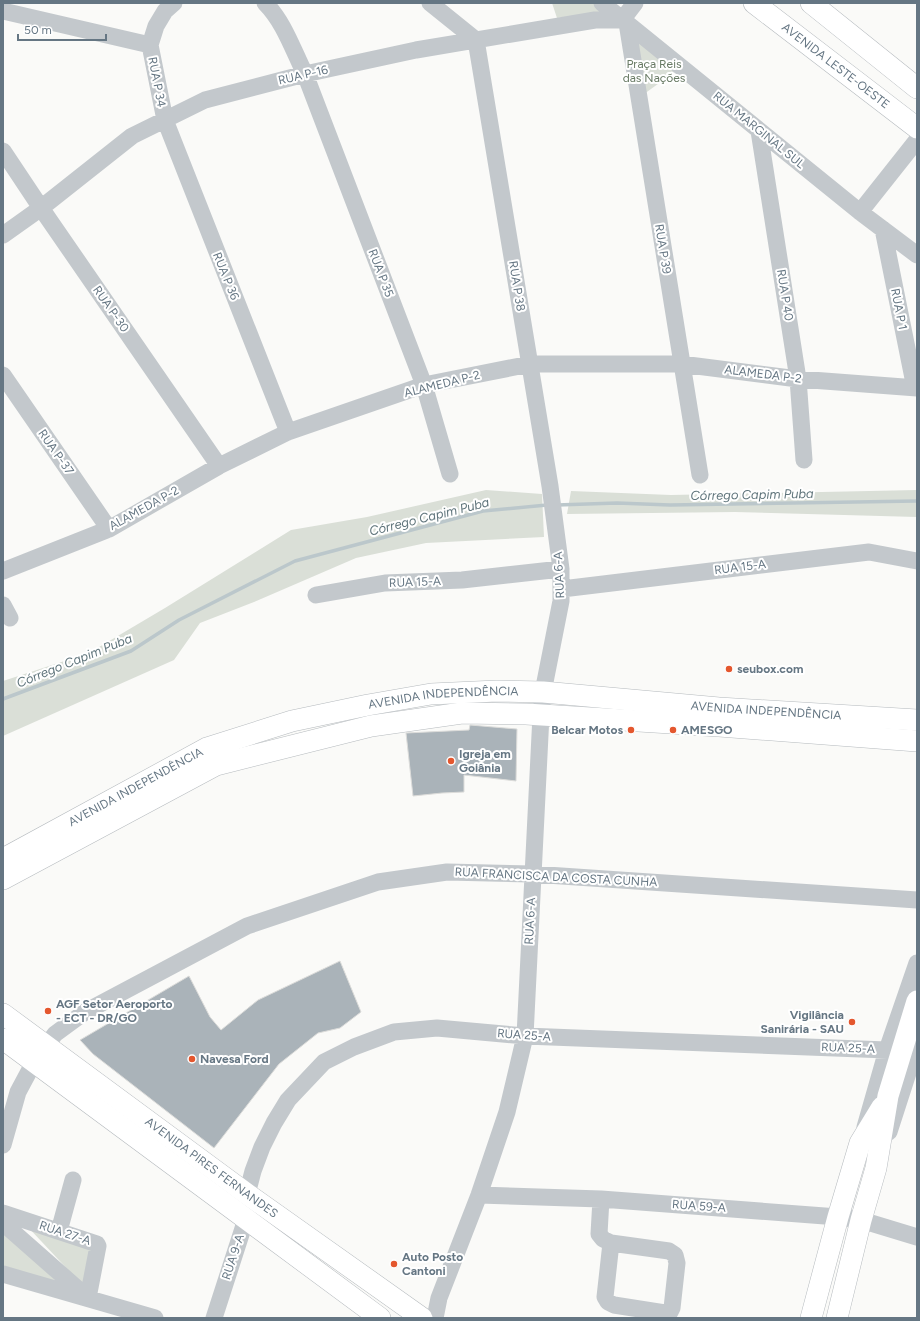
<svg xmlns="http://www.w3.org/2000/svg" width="920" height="1321" font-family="Figtree,sans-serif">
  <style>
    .green { fill: #dadfd7 }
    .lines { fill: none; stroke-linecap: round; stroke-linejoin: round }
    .stream { stroke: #bbc7cb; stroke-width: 3.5 }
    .building { fill: #aab3b9; stroke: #dcdcda }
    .major-casing { stroke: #b5babe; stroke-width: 22 }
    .minor { stroke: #c3c8cc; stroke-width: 17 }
    .major { stroke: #fff; stroke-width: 21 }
    .poi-dot { fill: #e4572e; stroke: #fff; stroke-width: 1.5 }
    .labels { text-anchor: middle; stroke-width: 4; stroke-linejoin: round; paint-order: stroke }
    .park-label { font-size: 12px; fill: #687a64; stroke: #fff }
    .street-label { font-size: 12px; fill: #657683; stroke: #fff }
    .poi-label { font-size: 12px; font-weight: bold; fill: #657683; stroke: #fff; text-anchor: start }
    .water-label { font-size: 13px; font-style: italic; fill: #60757c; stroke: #fff }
  </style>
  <rect width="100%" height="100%" fill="#fafaf8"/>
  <path class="green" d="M552 3H594L607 12 557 18Z
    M632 35 676 71 644 94Z
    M486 490 542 494 544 537 426 543 356 558 254 602 200 623 174 660 3 736V681L89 653 165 608 291 530 367 517Z
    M917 490V517L735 512 567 514 571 491 671 495Z
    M26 1225 93 1244 86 1289Z
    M3 1232 63 1287 3 1268Z"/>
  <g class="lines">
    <path class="stream" d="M557 505 617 503 670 505 917 501
      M3 699 131 651 179 620 295 561 483 511 547 505"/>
  </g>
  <path class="building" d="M470 725 517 729 516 781 464 775V792L442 793 413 796 406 733 469 730Z
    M340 961 361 1012 340 1028 318 1033 279 1064 214 1148 93 1054 80 1040 189 976 210 1017 221 1030 258 1000Z"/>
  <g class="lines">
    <g class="major-casing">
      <g id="major">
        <path id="s1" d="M754 3 917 128"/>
        <path d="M811 3 917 88"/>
        <path id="s2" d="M3 859 207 748 292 721 368 705 431 694 497 691 543 692 719 708 917 720"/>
        <path d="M3 879 216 765 371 726 462 713 526 714 719 726 917 741"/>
        <path id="s3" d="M3 1014 247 1194 422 1318"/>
        <path d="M3 1039 380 1318"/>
        <path d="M811 1318 838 1217 860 1143 882 1107"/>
        <path d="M837 1318 861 1220 876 1168 888 1096 917 1001"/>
      </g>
    </g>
    <path class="minor" d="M174 3 165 11 156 26 150 45 165 120 288 432
      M265 3C284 22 293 50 305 74L424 385 450 474
      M430 3 476 40 550 486 561 569V601L543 692 541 715 525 1036 507 1112 479 1195 439 1298 435 1318
      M602 3 860 212 917 255
      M3 11 150 45
      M627 23 700 475
      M759 131 798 379 804 460
      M3 151 41 208 219 466
      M860 212 917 140
      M883 229 915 388
      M3 235 41 208 132 136 205 100 305 74 416 50 595 20H622L635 3
      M3 375 109 529
      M3 571 109 529 219 466 288 432 424 385 530 364H681L798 379 917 388
      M562 589 869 552 917 561
      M316 595 385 583 462 580 561 569
      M3 605 10 618
      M865 1127 887 1050 917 963
      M889 1132 917 1045
      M3 1145 18 1092 34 1062 55 1034 85 1012 247 926 378 882 447 872 532 874 917 900
      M479 1195 601 1199 838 1217 861 1220 917 1237
      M601 1199 599 1234 603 1239 611 1243 669 1251 675 1255 677 1263 672 1308 670 1312 665 1313 614 1305 608 1302 605 1297 611 1243
      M3 1213 97 1244 98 1246 88 1298 3 1223
      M59 1231 73 1180
      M3 1274 155 1318
      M214 1318 246 1219 247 1194 253 1171 262 1147 274 1123 288 1100 324 1062 354 1047 394 1032 437 1028 525 1036 887 1050"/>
    <use href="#major" class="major"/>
  </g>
  <g class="poi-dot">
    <circle cx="729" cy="669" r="4"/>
    <circle cx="631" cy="730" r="4"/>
    <circle cx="673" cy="730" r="4"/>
    <circle cx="451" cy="761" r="4"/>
    <circle cx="48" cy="1011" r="4"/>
    <circle cx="852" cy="1022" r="4"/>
    <circle cx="192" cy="1059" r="4"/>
    <circle cx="394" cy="1264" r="4"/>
  </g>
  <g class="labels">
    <g class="park-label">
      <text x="654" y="68">Praça Reis<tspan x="654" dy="14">das Nações</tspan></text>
    </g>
    <g class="street-label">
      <text dy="4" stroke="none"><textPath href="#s1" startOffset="103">AVENIDA LESTE-OESTE</textPath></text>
      <text transform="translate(303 75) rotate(-13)" y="4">RUA P-16</text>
      <text transform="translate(157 82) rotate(79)" y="4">RUA P 34</text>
      <text transform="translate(759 130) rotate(39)" y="4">RUA MARGINAL SUL</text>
      <text transform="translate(663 249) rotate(81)" y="4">RUA P 39</text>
      <text transform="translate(381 273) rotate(69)" y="4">RUA P 35</text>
      <text transform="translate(226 276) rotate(68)" y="4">RUA P 36</text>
      <text transform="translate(517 286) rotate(81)" y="4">RUA P 38</text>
      <text transform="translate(785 295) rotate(81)" y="4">RUA P 40</text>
      <text transform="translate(111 309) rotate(55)" y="4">RUA P-30</text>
      <text transform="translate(899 309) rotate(79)" y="4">RUA P 1</text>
      <text transform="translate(763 374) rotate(7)" y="4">ALAMEDA P-2</text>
      <text transform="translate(442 384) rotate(-14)" y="4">ALAMEDA P-2</text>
      <text transform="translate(56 452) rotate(55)" y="4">RUA P-37</text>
      <text transform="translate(144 508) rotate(-29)" y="4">ALAMEDA P-2</text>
      <text transform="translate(740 567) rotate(-7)" y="4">RUA 15-A</text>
      <text transform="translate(559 575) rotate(-93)" y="4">RUA 6-A</text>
      <text transform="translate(415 582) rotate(-2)" y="4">RUA 15-A</text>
      <text dy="4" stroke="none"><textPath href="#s2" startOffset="475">AVENIDA INDEPENDÊNCIA</textPath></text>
      <text dy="4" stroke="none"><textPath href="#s2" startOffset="799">AVENIDA INDEPENDÊNCIA</textPath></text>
      <text dy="4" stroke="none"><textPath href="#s2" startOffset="151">AVENIDA INDEPENDÊNCIA</textPath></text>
      <text transform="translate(556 877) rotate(3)" y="4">RUA FRANCISCA DA COSTA CUNHA</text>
      <text transform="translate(530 921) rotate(-87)" y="4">RUA 6-A</text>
      <text transform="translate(524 1035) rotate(4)" y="4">RUA 25-A</text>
      <text transform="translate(848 1048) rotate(2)" y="4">RUA 25-A</text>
      <text dy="4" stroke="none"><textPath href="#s3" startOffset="259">AVENIDA PIRES FERNANDES</textPath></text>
      <text transform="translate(699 1206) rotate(4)" y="4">RUA 59-A</text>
      <text transform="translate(65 1233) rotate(18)" y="4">RUA 27-A</text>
      <text transform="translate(233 1257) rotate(-72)" y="4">RUA 9-A</text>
    </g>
    <g class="poi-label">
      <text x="737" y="673">seubox.com</text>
      <text x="623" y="734" text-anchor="end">Belcar Motos</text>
      <text x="681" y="734">AMESGO</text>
      <text x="459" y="758">Igreja em<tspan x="459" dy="14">Goiânia</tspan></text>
      <text x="56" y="1008">AGF Setor Aeroporto<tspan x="56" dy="14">- ECT - DR/GO</tspan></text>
      <text x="844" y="1019" text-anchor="end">Vigilância<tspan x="844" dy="14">Sanirária - SAU</tspan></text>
      <text x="200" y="1063">Navesa Ford</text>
      <text x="402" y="1261">Auto Posto<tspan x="402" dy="14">Cantoni</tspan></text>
    </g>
    <g class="water-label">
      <text transform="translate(752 494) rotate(-1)" y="5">Córrego Capim Puba</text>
      <text transform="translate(429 516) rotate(-14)" y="5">Córrego Capim Puba</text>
      <text transform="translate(74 660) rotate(-22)" y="5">Córrego Capim Puba</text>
    </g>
  </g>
  <rect width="920" height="1321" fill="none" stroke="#657683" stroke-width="8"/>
  <path d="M18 34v6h88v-6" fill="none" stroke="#657683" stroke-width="2"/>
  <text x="24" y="34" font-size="12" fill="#657683" stroke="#ffffff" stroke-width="3" paint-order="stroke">50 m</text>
</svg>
